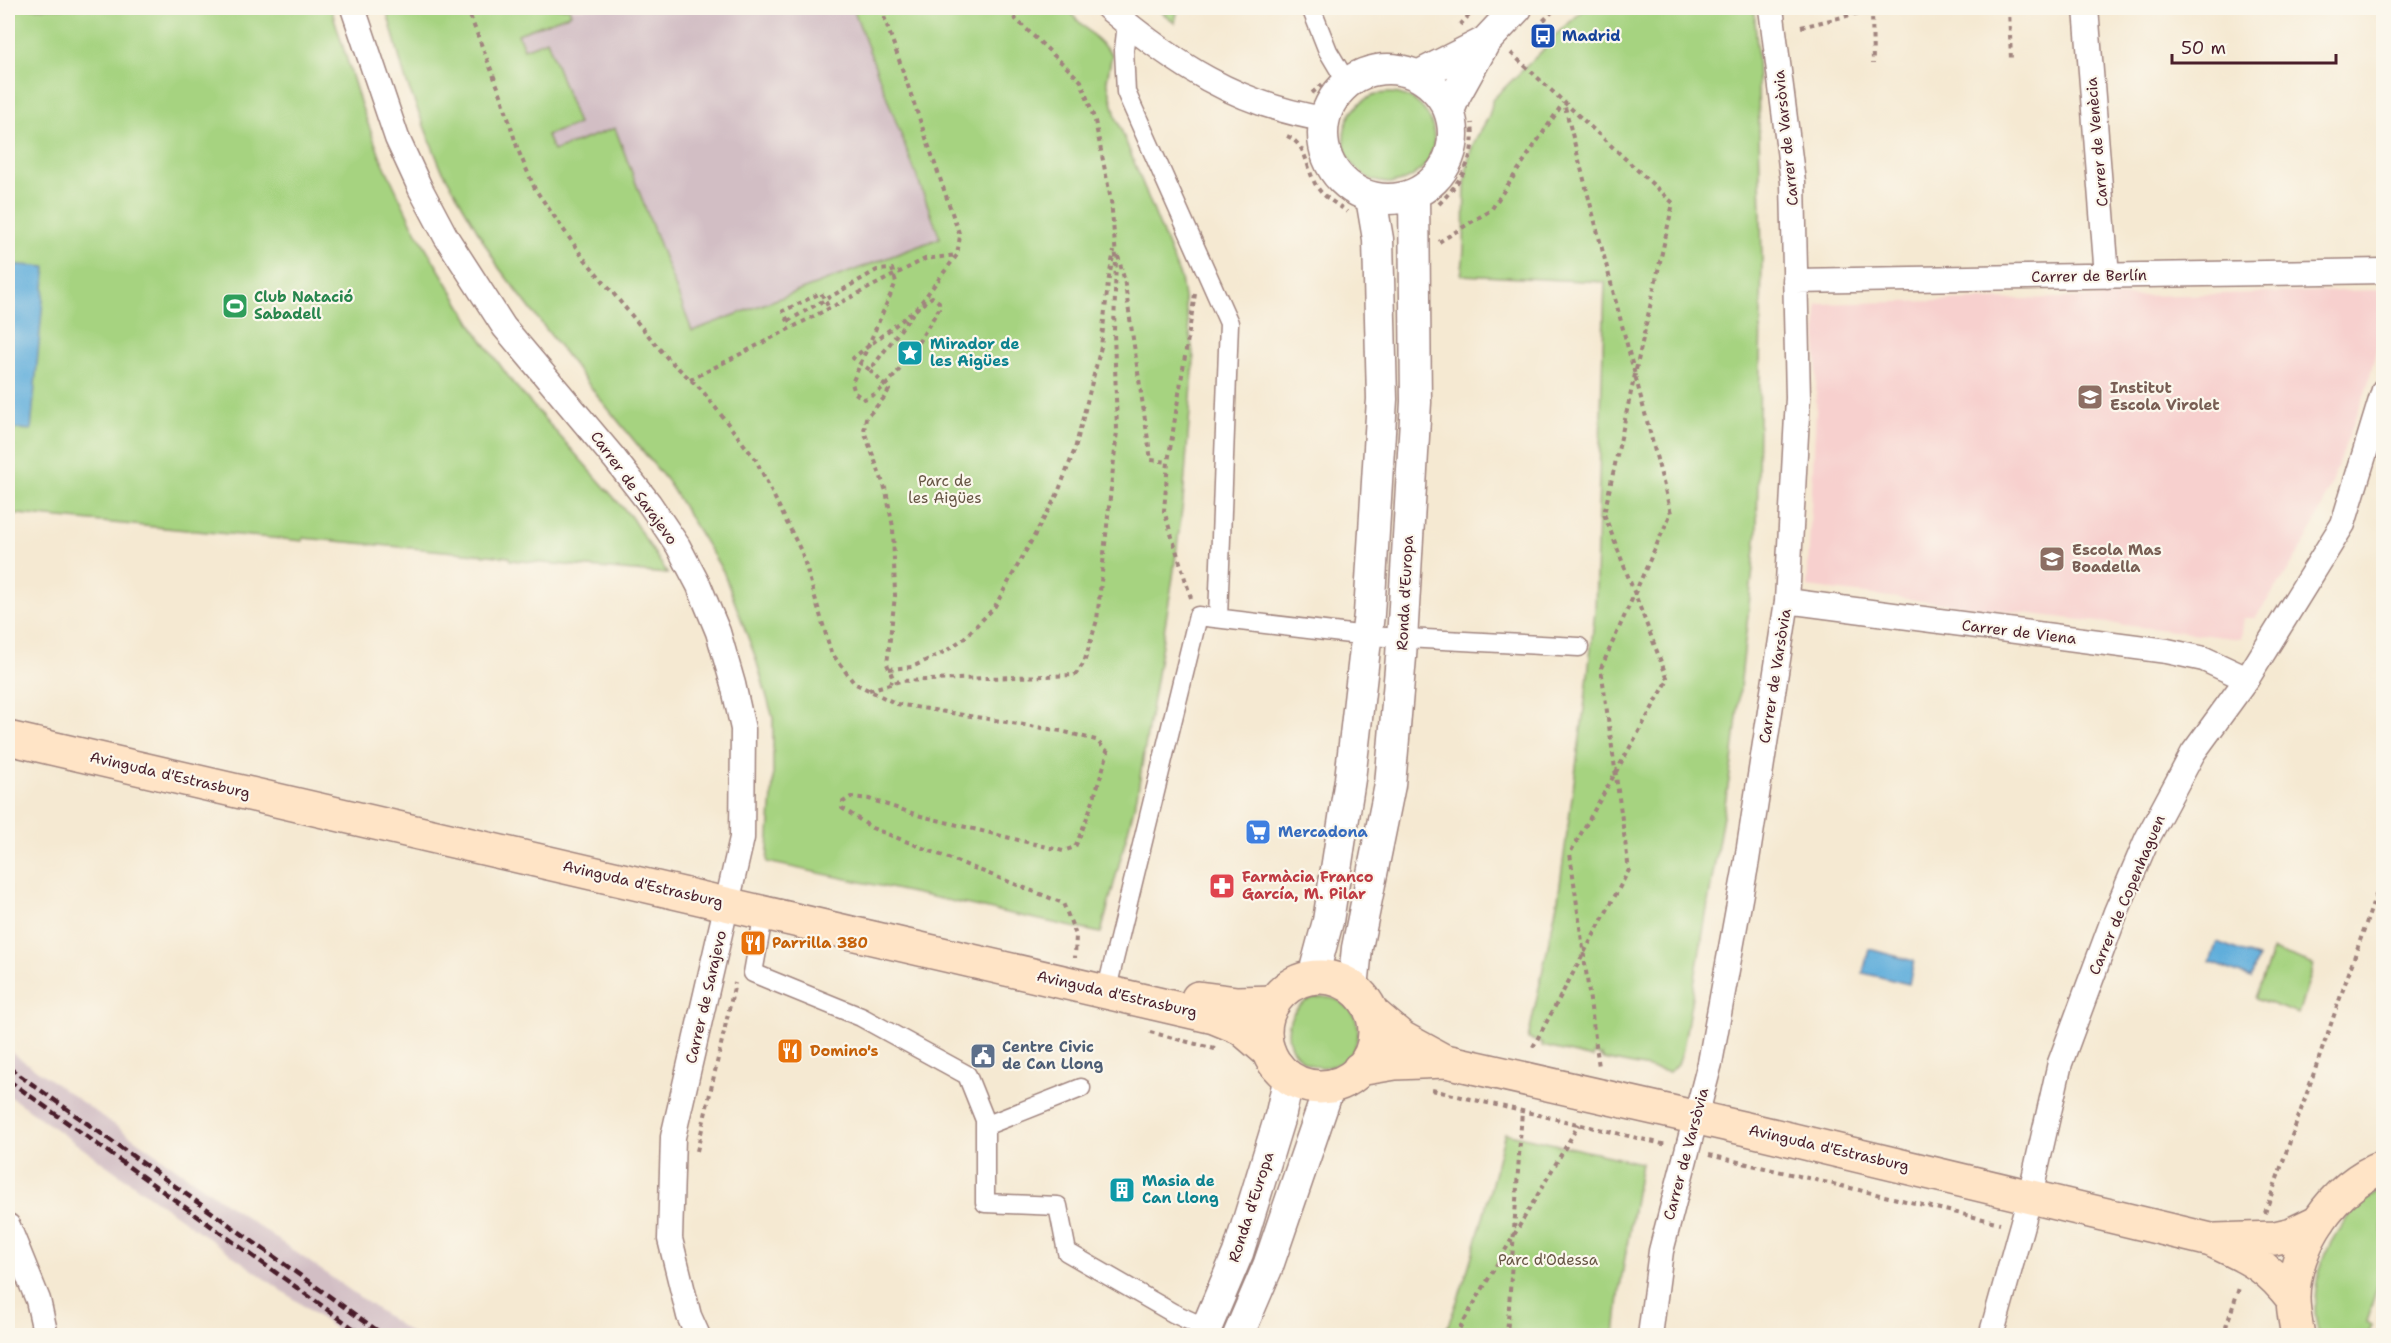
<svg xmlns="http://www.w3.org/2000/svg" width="2391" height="1343" font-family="'Shantell Sans',sans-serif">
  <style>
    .built { fill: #f7d0ce }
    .industrial { fill: #d2bec4 }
    .green { fill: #a6d380; stroke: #787956; stroke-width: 1.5 }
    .water { fill: #61aedb; stroke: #566683; stroke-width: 1.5 }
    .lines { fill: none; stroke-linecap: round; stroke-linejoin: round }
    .pedestrian-casing { stroke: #a0847e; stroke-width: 21 }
    .minor-casing { stroke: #a0847e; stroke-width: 27 }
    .tertiary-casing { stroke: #a0847e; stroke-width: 33 }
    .secondary-casing { stroke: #a0847e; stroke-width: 36 }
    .path { stroke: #a0847e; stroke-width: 4; stroke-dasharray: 4.5 4.5; stroke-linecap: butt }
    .pedestrian { stroke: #fff; stroke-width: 18 }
    .minor { stroke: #fff; stroke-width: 24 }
    .tertiary { stroke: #fff; stroke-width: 30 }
    .secondary { stroke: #ffe4c6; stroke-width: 33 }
    .rail { stroke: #4a1f2b; stroke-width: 4.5; stroke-dasharray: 9 4.5; stroke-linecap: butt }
    .path-bridge { stroke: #a0847e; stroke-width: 4; stroke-dasharray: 4.5 4.5; stroke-linecap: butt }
    .labels { text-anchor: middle; stroke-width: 4.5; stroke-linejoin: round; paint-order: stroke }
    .transit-label { font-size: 15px; font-weight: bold; fill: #164399; stroke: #fbf7ec; text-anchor: start }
    .street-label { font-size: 15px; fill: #4a1f2b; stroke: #fbf7ec }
    .leisure-label { font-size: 15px; font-weight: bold; fill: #27864d; stroke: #fbf7ec; text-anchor: start }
    .culture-label { font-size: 15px; font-weight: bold; fill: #0d838f; stroke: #fbf7ec; text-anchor: start }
    .education-label { font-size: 15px; font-weight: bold; fill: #785e54; stroke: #fbf7ec; text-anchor: start }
    .park-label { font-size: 15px; fill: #654; stroke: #fbf7ec }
    .shop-label { font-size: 15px; font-weight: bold; fill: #366cbe; stroke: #fbf7ec; text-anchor: start }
    .health-label { font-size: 15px; font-weight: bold; fill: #be3a42; stroke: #fbf7ec; text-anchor: start }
    .food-label { font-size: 15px; font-weight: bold; fill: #c56008; stroke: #fbf7ec; text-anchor: start }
    .service-label { font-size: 15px; font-weight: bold; fill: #4e5e75; stroke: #fbf7ec; text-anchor: start }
  </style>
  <rect width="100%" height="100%" fill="#fbf7ec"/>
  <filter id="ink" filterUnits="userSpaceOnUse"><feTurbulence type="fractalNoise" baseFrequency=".0167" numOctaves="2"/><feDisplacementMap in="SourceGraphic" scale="12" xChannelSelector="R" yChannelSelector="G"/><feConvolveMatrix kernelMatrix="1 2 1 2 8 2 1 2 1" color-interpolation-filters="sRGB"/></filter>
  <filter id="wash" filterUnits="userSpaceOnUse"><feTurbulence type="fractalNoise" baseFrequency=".008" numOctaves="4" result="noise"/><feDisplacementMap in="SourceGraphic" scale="24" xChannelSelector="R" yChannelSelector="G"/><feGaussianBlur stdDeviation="1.35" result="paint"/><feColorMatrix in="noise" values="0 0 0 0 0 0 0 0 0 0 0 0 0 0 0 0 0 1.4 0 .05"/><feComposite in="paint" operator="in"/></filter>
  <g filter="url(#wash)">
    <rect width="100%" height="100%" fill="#f5e9d2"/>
    <path class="built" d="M2383 290V320L2368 385 2322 507 2307 539 2283 578 2255 618H2244L2241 639 1807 587 1816 410 1817 304Z"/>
    <path class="industrial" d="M569 8H853L940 239 692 331 615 129 553 152 547 135 578 124 546 40 523 49 518 34 571 14Z
      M8 1050 398 1324 414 1335H344L8 1095Z"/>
    <path class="green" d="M8 8H331L361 105 380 156 413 226 477 333 513 383 631 517 668 574 510 560 509 557 303 538V541L8 513Z
      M386 8H569L571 14 518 34 524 49 547 40 578 124 547 135 553 151 615 128 692 331 940 238 853 8H1065L1112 54 1107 80 1116 117 1181 279 1194 359 1183 501 1173 577 1137 796 1101 933 767 862 773 782V718L755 656 723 571 668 482 596 394 499 268 440 166 405 78Z
      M1156 8H1178L1175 23Z
      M1586 8H1754L1757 46 1762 259 1757 531 1732 763 1683 1049 1678 1064 1669 1072 1603 1059 1602 1056 1601 1059V1056L1593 1054V1058L1542 1046 1543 1043 1528 1039 1558 899 1585 701 1595 611 1605 282 1461 275C1469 236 1459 188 1471 150 1476 133 1493 118 1492 100L1545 48 1544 45Z
      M1344 138a45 45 0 1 1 90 0a45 45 0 1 1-90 0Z
      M2273 950 2314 965 2298 1014 2255 998Z
      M1288 1032a35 35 0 1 1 70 0a35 35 0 1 1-70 0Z
      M1505 1133 1641 1163 1620 1287 1615 1335H1444C1471 1271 1487 1201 1505 1133Z
      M2383 1189V1269L2366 1322 2372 1325 2368 1335H2319C2304 1280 2333 1216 2383 1189Z"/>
    <path class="water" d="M8 264 46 267 31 430 8 428Z
      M2217 942 2258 958 2251 978 2210 962Z
      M1869 949 1914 961 1909 984 1863 973Z"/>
  </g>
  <g filter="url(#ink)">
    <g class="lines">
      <g class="pedestrian-casing">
        <path id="pedestrian" d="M1311 8 1328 51 1347 83
          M1127 23 1124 50 1126 92 1229 323 1218 618
          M764 912 753 973 861 1017 967 1075 985 1120V1203L1058 1206 1067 1252 1173 1313 1206 1328
          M1109 980 1198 616 1367 636 1579 647
          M985 1126 1081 1088"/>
      </g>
      <g class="minor-casing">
        <path id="minor" d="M353 8 397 138 421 190 446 237 504 327 614 458 649 503 678 546 699 586 718 632 733 684 743 729 742 838 673 1137 670 1239 689 1316 698 1336
          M1108 8C1174 63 1236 105 1324 119
          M2086 8 2107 276
          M1795 281 2384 271
          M1787 601 2167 651 2204 659 2247 679
          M8 1226 38 1300 46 1336
          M1650 1336 1661 1251 1710 1063 1747 860 1787 601 1798 398 1793 182 1771 8
          M1991 1336 2030 1196 2060 1063 2116 912 2147 839 2193 753 2247 679 2343 524 2384 390"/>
      </g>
      <g class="tertiary-casing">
        <path id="tertiary" d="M1323 134a65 65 0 1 1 130 0a65 65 0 1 1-130 0Z
          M1418 76 1485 42
          M1449 111 1455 96 1485 42 1517 8
          M1313 977 1328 921 1350 779 1369 614 1382 399 1378 239 1371 198
          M1353 988 1357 948 1390 785 1401 657 1416 402 1414 195
          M1203 1336 1238 1253 1281 1113 1289 1076
          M1238 1336 1268 1266 1330 1085"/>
      </g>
      <g class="secondary-casing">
        <path id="secondary" d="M8 738 1214 1017 1241 1028 1269 1052
          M1265 1032a55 55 0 1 1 110 0a55 55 0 1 1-110 0Z
          M1198 998 1237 1003 1274 1002
          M1371 1012 1402 1038 1444 1061
          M1359 1069 1395 1063 1446 1061 1751 1130 2211 1240C2249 1258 2266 1264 2293 1299
          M2216 1240 2275 1238 2292 1234 2319 1221
          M2298 1336C2296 1324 2293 1311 2293 1298 2293 1246 2334 1184 2384 1167"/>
      </g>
      <path class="path" d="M467 8 501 95 518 150 535 189 582 256 668 359 701 389 756 460 802 553 831 652 854 683 897 704 1061 731 1096 740 1108 752C1098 785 1089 816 1075 847L1063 851 921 816 869 799 851 797 843 802 842 808 872 828 1063 903 1076 935 1075 958
        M881 8 960 236 957 255 870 370 889 390 884 398 866 418 864 431 886 491 893 527 895 596 887 664 893 678 891 683
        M2009 8 2011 60
        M1872 9 1873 64
        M1460 25 1476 8
        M1537 27 1556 8
        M1801 27 1880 8
        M1511 53 1673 203 1604 514 1668 680 1570 853 1599 1067
        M1355 62 1377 55H1403
        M1312 93 1324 83
        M1287 136C1308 145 1306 170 1317 187 1325 199 1337 203 1347 212
        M1439 204C1462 180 1476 159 1472 123
        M1439 242 1491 210 1563 103
        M1118 256 1124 278 1151 460 1168 462
        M788 321 783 311 821 293 829 308
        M690 380 925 259 957 255
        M1191 598 1164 511 1168 462 1195 294
        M889 669 912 667 946 651 963 639 994 608 1057 495 1075 449 1101 347 1108 283 1114 251
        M869 690 900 681 1075 675 1084 663 1097 620 1117 431 1114 331 1116 257 1111 200 1095 121 1081 81 1004 8
        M1150 1032 1215 1049
        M1533 1047 1629 870 1601 668 1671 513 1564 103
        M1432 1090 1667 1145
        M697 1151 735 983
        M1709 1155 2000 1223
        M2265 1213 2384 872
        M1455 1336 1579 1124
        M1507 1336 1522 1111
        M1533 1336 1536 1330
        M2223 1336 2240 1285"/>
      <use href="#pedestrian" class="pedestrian"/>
      <use href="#minor" class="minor"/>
      <use href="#tertiary" class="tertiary"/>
      <use href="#secondary" class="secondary"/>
      <path class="rail" d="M8 1067 385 1336
        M8 1080 364 1336"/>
      <path class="path-bridge" d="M788 321 877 270 892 269 896 282 852 383 855 393 864 399C893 391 922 335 939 309V302L932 297 853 358 870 370"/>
    </g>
  </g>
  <defs>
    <g id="bus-square" transform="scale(1.35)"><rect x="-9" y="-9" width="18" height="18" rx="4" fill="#1a4fb4" stroke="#fbf7ec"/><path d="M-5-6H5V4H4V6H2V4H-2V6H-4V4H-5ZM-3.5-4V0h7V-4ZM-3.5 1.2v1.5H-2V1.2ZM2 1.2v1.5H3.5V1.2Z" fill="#fff"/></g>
    <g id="stadium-square" transform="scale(1.35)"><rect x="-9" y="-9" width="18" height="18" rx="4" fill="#2e9e5b" stroke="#fbf7ec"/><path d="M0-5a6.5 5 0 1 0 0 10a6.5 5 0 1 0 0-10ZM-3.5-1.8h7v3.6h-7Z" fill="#fff"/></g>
    <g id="sight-square" transform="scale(1.35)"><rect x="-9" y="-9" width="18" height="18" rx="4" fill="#0f9aa8" stroke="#fbf7ec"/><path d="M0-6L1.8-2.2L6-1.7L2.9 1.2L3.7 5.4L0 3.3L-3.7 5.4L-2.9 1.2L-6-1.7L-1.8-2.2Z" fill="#fff"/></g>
    <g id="school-square" transform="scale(1.35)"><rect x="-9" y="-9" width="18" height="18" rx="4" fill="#8d6e63" stroke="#fbf7ec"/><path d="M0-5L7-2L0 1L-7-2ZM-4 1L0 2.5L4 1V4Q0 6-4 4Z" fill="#fff"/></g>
    <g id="supermarket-square" transform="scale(1.35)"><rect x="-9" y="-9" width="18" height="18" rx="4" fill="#3f7fe0" stroke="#fbf7ec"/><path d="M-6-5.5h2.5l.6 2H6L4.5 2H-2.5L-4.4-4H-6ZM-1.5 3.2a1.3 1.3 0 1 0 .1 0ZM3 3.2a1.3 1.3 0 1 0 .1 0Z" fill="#fff"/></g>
    <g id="pharmacy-square" transform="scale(1.35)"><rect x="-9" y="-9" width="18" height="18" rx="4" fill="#e0444e" stroke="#fbf7ec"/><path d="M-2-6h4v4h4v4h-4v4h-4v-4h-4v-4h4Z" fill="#fff"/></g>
    <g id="restaurant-square" transform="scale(1.35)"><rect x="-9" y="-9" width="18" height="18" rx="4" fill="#e8710a" stroke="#fbf7ec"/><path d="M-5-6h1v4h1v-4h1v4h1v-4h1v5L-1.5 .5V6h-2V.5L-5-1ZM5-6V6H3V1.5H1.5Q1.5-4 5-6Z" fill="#fff"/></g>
    <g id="civic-square" transform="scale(1.35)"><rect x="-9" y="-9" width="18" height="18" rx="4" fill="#5c6f8a" stroke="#fbf7ec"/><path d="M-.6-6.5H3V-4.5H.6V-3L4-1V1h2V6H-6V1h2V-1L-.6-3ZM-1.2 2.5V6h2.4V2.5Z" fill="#fff"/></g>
    <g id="building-square" transform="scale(1.35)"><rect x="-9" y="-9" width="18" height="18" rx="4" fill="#0f9aa8" stroke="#fbf7ec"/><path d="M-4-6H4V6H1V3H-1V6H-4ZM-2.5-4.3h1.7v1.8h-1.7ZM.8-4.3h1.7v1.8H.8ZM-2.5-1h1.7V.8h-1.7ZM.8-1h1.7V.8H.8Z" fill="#fff"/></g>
  </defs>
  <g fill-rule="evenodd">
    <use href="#bus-square" x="1543" y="36"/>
    <use href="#stadium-square" x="235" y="306"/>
    <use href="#sight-square" x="910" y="353"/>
    <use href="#school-square" x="2090" y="397"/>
    <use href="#school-square" x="2052" y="559"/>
    <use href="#supermarket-square" x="1258" y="832"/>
    <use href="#pharmacy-square" x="1222" y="886"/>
    <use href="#restaurant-square" x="753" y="943"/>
    <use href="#restaurant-square" x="790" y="1051"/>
    <use href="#civic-square" x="983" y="1056"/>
    <use href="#building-square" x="1122" y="1190"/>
  </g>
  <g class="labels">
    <g class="transit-label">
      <text x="1562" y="41">Madrid</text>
    </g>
    <g class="street-label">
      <text transform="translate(1786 138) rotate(-96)" y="5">Carrer de Varsòvia</text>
      <text transform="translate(2097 142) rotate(-95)" y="5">Carrer de Venècia</text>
      <text transform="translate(2089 276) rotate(-1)" y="5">Carrer de Berlín</text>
      <text transform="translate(634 488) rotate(54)" y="5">Carrer de Sarajevo</text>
      <text transform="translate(1405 593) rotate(-87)" y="5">Ronda d'Europa</text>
      <text transform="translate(2019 632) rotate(7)" y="5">Carrer de Viena</text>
      <text transform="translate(1775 676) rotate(-81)" y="5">Carrer de Varsòvia</text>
      <text transform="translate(170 775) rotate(13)" y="5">Avinguda d'Estrasburg</text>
      <text transform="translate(643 884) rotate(13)" y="5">Avinguda d'Estrasburg</text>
      <text transform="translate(2127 895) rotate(-67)" y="5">Carrer de Copenhaguen</text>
      <text transform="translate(1117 994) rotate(13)" y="5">Avinguda d'Estrasburg</text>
      <text transform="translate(706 997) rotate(-77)" y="5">Carrer de Sarajevo</text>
      <text transform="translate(1829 1148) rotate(13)" y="5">Avinguda d'Estrasburg</text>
      <text transform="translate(1686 1154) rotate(-75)" y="5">Carrer de Varsòvia</text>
      <text transform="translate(1251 1207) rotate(-72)" y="5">Ronda d'Europa</text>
    </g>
    <g class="leisure-label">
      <text x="254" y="302">Club Natació<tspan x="254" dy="17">Sabadell</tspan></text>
    </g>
    <g class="culture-label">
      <text x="930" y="349">Mirador de<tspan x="930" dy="17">les Aigües</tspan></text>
      <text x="1142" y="1186">Masia de<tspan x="1142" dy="17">Can Llong</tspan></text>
    </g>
    <g class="education-label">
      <text x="2110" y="393">Institut<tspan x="2110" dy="17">Escola Virolet</tspan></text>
      <text x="2072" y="555">Escola Mas<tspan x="2072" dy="17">Boadella</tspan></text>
    </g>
    <g class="park-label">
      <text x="945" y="486">Parc de<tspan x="945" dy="17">les Aigües</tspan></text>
      <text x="1548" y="1265">Parc d'Odessa</text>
    </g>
    <g class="shop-label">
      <text x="1278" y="837">Mercadona</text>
    </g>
    <g class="health-label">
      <text x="1242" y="882">Farmàcia Franco<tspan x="1242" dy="17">García, M. Pilar</tspan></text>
    </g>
    <g class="food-label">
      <text x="772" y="948">Parrilla 380</text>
      <text x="810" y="1056">Domino's</text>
    </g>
    <g class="service-label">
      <text x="1002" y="1052">Centre Civic<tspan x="1002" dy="17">de Can Llong</tspan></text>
    </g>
  </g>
  <rect width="2391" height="1343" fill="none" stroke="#fbf7ec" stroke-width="30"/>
  <path d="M2172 54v9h164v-9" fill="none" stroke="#4a1f2b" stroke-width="3"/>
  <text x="2181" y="54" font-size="18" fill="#4a1f2b" stroke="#fbf7ec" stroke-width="4.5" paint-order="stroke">50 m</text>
</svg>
